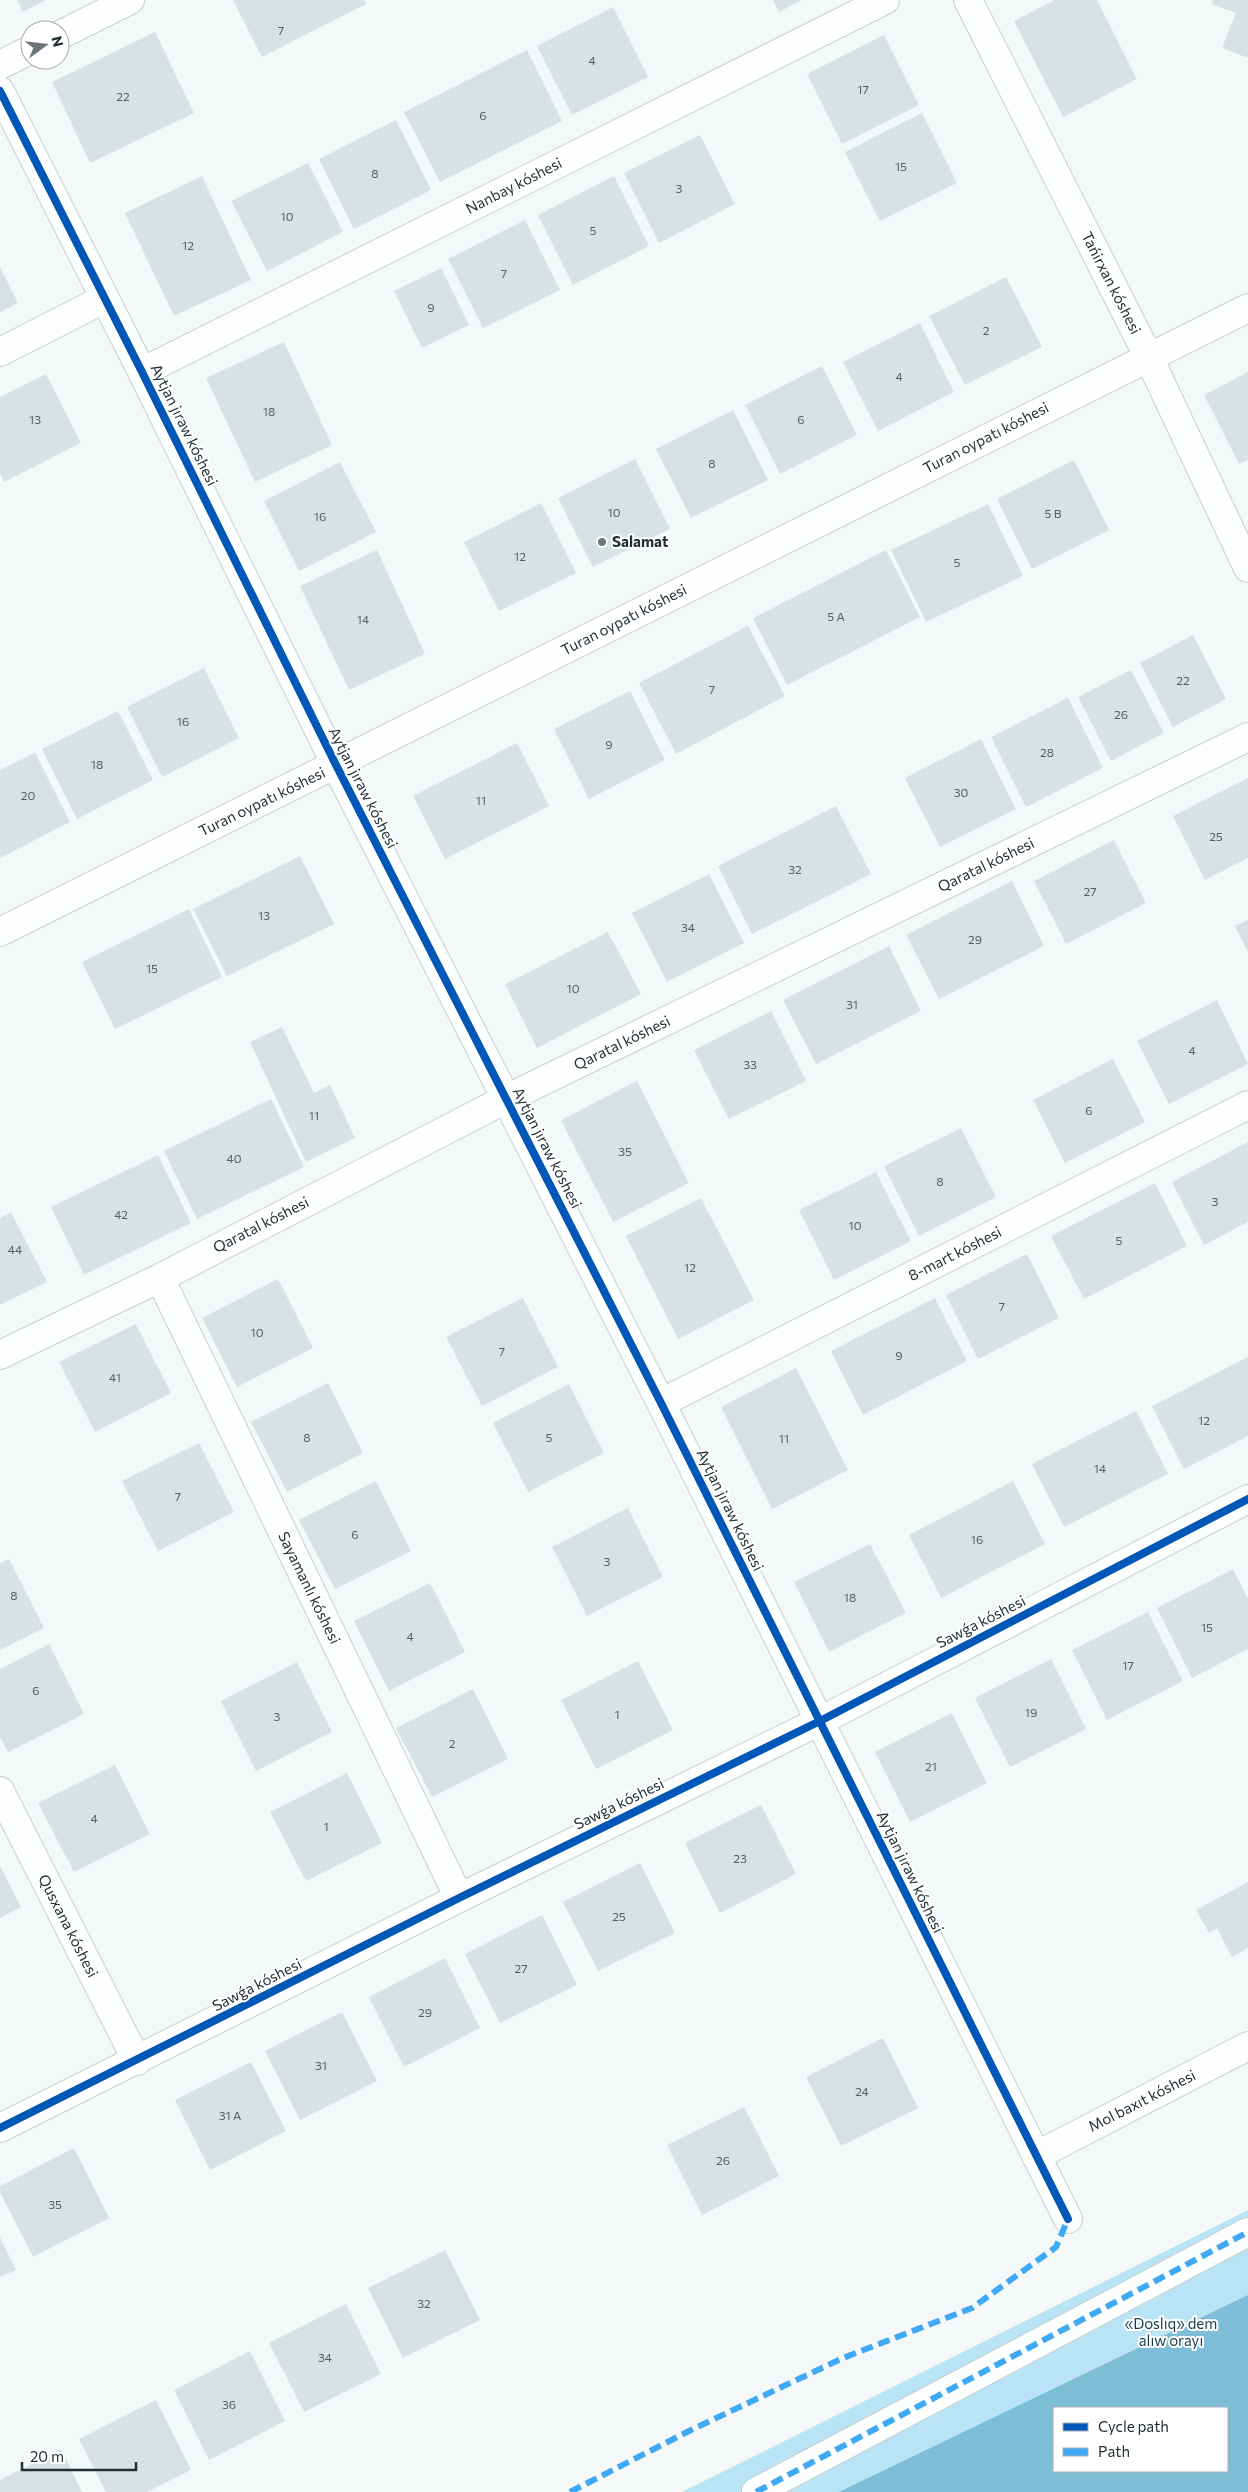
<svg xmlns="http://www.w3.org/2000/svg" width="1248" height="2492" font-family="Commissioner,sans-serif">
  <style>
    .green { fill: #b9e4f6; fill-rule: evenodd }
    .water { fill: #7dbdd6; fill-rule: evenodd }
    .building { fill: #d8e2e5 }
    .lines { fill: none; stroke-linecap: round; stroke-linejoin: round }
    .pedestrian-casing { stroke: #c6cfd2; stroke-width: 30 }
    .minor-casing { stroke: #c6cfd2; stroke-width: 30 }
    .pedestrian { stroke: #fdfefe; stroke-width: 28 }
    .minor { stroke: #fdfefe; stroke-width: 28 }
    .quiet { stroke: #3fa9f5; stroke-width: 6; stroke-dasharray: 12 6; stroke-linecap: butt }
    .cycleway-casing { stroke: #fff; stroke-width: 11 }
    .cycleway { stroke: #0057b8; stroke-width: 8 }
    .poi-dot { fill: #6c767a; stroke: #fff; stroke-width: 2 }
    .labels { text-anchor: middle; stroke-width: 4; stroke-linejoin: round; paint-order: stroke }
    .number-label { font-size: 12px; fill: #525e64 }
    .street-label { font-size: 15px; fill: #223036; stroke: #fff }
    .poi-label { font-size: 15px; font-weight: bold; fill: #223036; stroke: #fff; text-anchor: start }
    .park-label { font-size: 15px; fill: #163e4e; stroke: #fff }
  </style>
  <rect width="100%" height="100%" fill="#f4f8f9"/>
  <path class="green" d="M1248 2210V2492H682ZM1054 2408H1227V2471H1054Z"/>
  <path class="water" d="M1248 2295V2492H839ZM1054 2408H1227V2471H1054Z"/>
  <path class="building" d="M17 0H46L23 12Z
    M233 0H364L366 4 262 57Z
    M773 0H802L779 12Z
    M1055 0H1097L1137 79 1063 117 1014 21Z
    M1213 0H1248V58L1222 48 1236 13 1212 4Z
    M613 7 648 77 572 115 537 46Z
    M155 32 194 113 90 163 52 82Z
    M884 35 919 105 842 144 807 74Z
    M527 50 562 121 440 182 404 112Z
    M922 113 957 183 880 221 845 152Z
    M396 120 431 190 354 229 319 159Z
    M700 135 735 204 659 243 624 173Z
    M308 163 343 232 267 271 231 201Z
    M202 176 251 280 174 316 125 213Z
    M614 176 649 246 573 285 538 215Z
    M525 220 560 290 483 328 448 259Z
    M0 267 18 303 0 312Z
    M441 268 469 325 422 348 394 291Z
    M1006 277 1042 347 965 385 929 316Z
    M920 323 954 392 878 431 843 362Z
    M284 342 332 445 255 482 206 378Z
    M822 366 857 435 780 474 745 405Z
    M1248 372V460L1239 464 1204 395Z
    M46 374 81 443 4 482 0 473V397Z
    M733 410 768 480 691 518 656 449Z
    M635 459 670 529 593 567 558 498Z
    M1074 460 1109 530 1032 569 997 499Z
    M340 462 376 532 299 571 264 501Z
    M541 503 576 573 499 611 464 542Z
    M988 504 1023 576 926 622 891 550Z
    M377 550 425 654 349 690 300 586Z
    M886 550 920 617 787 685 753 618Z
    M748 626 785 696 676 754 639 683Z
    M1193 635 1226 699 1173 727 1140 663Z
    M204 668 239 738 162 777 127 707Z
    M1131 670 1164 733 1111 761 1078 697Z
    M630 691 665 760 589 799 554 729Z
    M1068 698 1103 768 1026 807 991 737Z
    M118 711 153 780 77 819 42 749Z
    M981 739 1016 809 940 847 905 778Z
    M517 743 549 806 445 859 413 796Z
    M35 753 70 822 0 858V770Z
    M1248 778V858L1205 880 1173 816Z
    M836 806 871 874 752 934 718 866Z
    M1114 840 1146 903 1066 944 1034 881Z
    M300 856 334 924 227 976 193 909Z
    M709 874 744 943 667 982 632 913Z
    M1012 881 1044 946 939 999 906 935Z
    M189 909 222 977 115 1029 82 962Z
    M1248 920V952L1235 926Z
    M608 932 641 994 537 1048 505 984Z
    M889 946 921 1011 816 1064 783 1000Z
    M1217 1000 1248 1064 1169 1104 1137 1041Z
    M771 1011 806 1081 729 1119 694 1050Z
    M282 1027 314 1093 330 1085 355 1138 306 1162 250 1042Z
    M1113 1059 1145 1122 1065 1163 1033 1100Z
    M637 1081 689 1183 613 1222 561 1120Z
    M271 1099 304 1167 197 1219 164 1151Z
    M961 1128 996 1197 919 1236 884 1166Z
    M1248 1142V1222L1204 1245 1172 1182Z
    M158 1155 191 1223 84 1275 51 1207Z
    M876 1172 911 1241 834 1280 799 1210Z
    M1155 1183 1187 1246 1084 1299 1051 1236Z
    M701 1198 754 1300 678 1339 626 1236Z
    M11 1212 47 1282 0 1305V1218Z
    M1027 1254 1059 1318 978 1359 946 1295Z
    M278 1279 313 1348 237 1387 202 1318Z
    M523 1298 558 1367 482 1406 446 1337Z
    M935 1298 967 1361 863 1415 831 1351Z
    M136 1324 171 1393 95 1432 59 1362Z
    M1248 1357V1436L1184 1469 1152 1406Z
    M796 1368 848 1470 772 1509 721 1407Z
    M328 1383 363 1453 287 1492 251 1422Z
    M569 1384 604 1453 528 1492 493 1423Z
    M1136 1411 1168 1474 1064 1527 1032 1464Z
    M199 1443 234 1512 158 1551 122 1481Z
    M376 1481 411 1551 335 1589 299 1520Z
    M1013 1481 1045 1544 941 1598 909 1535Z
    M628 1508 663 1577 587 1616 552 1547Z
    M870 1544 906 1613 829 1652 794 1582Z
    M9 1559 44 1628 0 1650V1563Z
    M1233 1569 1248 1599V1649L1192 1678 1157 1608Z
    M430 1583 465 1652 389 1691 354 1621Z
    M1148 1612 1183 1681 1107 1720 1072 1650Z
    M49 1644 84 1714 8 1752 0 1737V1669Z
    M1051 1659 1086 1729 1010 1767 975 1698Z
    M638 1661 673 1730 596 1769 561 1700Z
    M297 1662 332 1732 256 1771 221 1701Z
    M473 1689 508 1759 432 1797 396 1728Z
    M952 1713 987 1783 910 1822 875 1752Z
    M115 1765 150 1834 74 1872 38 1803Z
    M347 1773 382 1843 306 1881 270 1812Z
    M761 1805 796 1874 720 1913 685 1843Z
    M640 1863 675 1933 598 1971 563 1902Z
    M0 1866 21 1907 0 1918Z
    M1248 1882V1948L1232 1957 1217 1928 1209 1933 1196 1910Z
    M542 1915 577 1985 500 2023 465 1954Z
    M445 1958 480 2028 404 2067 369 1997Z
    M342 2012 377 2081 300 2120 265 2051Z
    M883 2038 918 2108 841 2146 806 2077Z
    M251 2062 286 2131 210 2170 175 2100Z
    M744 2107 779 2176 702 2215 667 2145Z
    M74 2148 109 2218 33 2257 0 2192V2186Z
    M0 2237 16 2270 0 2277Z
    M445 2250 480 2320 403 2358 368 2288Z
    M346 2304 381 2374 304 2412 269 2343Z
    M250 2351 285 2421 209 2460 174 2390Z
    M156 2400 191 2470 147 2492H106L79 2439Z
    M61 2449 82 2492H0V2480Z"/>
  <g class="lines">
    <g class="pedestrian-casing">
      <path id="pedestrian" d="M756 2492 1248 2232"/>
    </g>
    <g class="minor-casing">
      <path id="minor" d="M968 0 1148 356 1248 568
        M60 35 130 0
        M0 65 30 50
        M0 91 142 372 336 765 661 1403 1068 2219
        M0 352 104 299
        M142 372 885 0
        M0 932 1248 308
        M160 1278 459 1898
        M0 1355 160 1278 506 1099 1248 737
        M661 1403 1248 1105
        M0 1791 137 2061
        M0 2128 459 1898 820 1721 1248 1499
        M1036 2156 1248 2046"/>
    </g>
    <use href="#pedestrian" class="pedestrian"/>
    <use href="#minor" class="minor"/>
    <path class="quiet" d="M570 2492 691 2430 843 2358 972 2308 1056 2247 1068 2219
      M756 2492 1248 2232"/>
    <g class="cycleway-casing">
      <path id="cycleway" d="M0 91 142 372 336 765 661 1403 1068 2219
        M0 2128 459 1898 820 1721 1248 1499"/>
    </g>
    <use href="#cycleway" class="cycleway"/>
  </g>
  <circle class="poi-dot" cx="602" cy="542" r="5"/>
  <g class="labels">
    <g class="number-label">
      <text x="281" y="35">7</text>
      <text x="592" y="65">4</text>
      <text x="863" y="94">17</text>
      <text x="123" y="101">22</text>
      <text x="483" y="120">6</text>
      <text x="901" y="171">15</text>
      <text x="375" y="178">8</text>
      <text x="679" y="193">3</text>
      <text x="287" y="221">10</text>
      <text x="593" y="235">5</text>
      <text x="188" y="250">12</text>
      <text x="504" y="278">7</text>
      <text x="431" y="312">9</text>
      <text x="986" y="335">2</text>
      <text x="899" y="381">4</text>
      <text x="269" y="416">18</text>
      <text x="35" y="424">13</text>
      <text x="801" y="424">6</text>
      <text x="712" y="468">8</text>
      <text x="614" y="517">10</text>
      <text x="1053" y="518">5 В</text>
      <text x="320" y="521">16</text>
      <text x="520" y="561">12</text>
      <text x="957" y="567">5</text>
      <text x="836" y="621">5 А</text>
      <text x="363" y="624">14</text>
      <text x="1183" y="685">22</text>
      <text x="712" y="694">7</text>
      <text x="1121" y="719">26</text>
      <text x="183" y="726">16</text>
      <text x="609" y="749">9</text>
      <text x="1047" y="757">28</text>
      <text x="97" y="769">18</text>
      <text x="961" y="797">30</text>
      <text x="28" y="800">20</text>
      <text x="481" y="805">11</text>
      <text x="1216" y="841">25</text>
      <text x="795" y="874">32</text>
      <text x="1090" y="896">27</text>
      <text x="264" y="920">13</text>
      <text x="688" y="932">34</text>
      <text x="975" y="944">29</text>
      <text x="152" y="973">15</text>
      <text x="573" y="993">10</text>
      <text x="852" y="1009">31</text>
      <text x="1192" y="1055">4</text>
      <text x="750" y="1069">33</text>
      <text x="1089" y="1115">6</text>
      <text x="314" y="1120">11</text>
      <text x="625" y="1156">35</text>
      <text x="234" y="1163">40</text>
      <text x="940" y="1186">8</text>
      <text x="1215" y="1206">3</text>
      <text x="121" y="1219">42</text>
      <text x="855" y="1230">10</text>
      <text x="1119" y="1245">5</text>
      <text x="15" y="1254">44</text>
      <text x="690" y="1272">12</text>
      <text x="1002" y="1311">7</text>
      <text x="257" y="1337">10</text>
      <text x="502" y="1356">7</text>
      <text x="899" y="1360">9</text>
      <text x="115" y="1382">41</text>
      <text x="1204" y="1425">12</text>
      <text x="307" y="1442">8</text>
      <text x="549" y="1442">5</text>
      <text x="784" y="1443">11</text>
      <text x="1100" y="1473">14</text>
      <text x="178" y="1501">7</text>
      <text x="355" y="1539">6</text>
      <text x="977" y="1544">16</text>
      <text x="607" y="1566">3</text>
      <text x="14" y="1600">8</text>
      <text x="850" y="1602">18</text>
      <text x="1207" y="1632">15</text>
      <text x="410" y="1641">4</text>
      <text x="1128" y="1670">17</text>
      <text x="36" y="1695">6</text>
      <text x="1031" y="1717">19</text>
      <text x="617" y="1719">1</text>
      <text x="277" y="1721">3</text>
      <text x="452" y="1748">2</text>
      <text x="931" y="1771">21</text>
      <text x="94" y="1823">4</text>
      <text x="326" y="1831">1</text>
      <text x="740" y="1863">23</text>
      <text x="619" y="1921">25</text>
      <text x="521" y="1973">27</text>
      <text x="425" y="2017">29</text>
      <text x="321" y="2070">31</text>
      <text x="862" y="2096">24</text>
      <text x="230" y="2120">31 А</text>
      <text x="723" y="2165">26</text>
      <text x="55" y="2209">35</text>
      <text x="424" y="2308">32</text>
      <text x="325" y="2362">34</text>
      <text x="229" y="2409">36</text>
    </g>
    <g class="street-label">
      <text transform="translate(514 186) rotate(-27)" y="5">Nanbay kóshesi</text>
      <text transform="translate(1111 283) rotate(63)" y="5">Tańirxan kóshesi</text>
      <text transform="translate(184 425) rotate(64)" y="5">Aytjan jıraw kóshesi</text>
      <text transform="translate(986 438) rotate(-27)" y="5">Turan oypatı kóshesi</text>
      <text transform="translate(624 620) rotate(-27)" y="5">Turan oypatı kóshesi</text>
      <text transform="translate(363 788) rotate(63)" y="5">Aytjan jıraw kóshesi</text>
      <text transform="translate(262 802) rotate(-26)" y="5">Turan oypatı kóshesi</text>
      <text transform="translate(986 865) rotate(-26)" y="5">Qaratal kóshesi</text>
      <text transform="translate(622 1043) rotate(-26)" y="5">Qaratal kóshesi</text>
      <text transform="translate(547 1148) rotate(63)" y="5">Aytjan jıraw kóshesi</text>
      <text transform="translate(261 1225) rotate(-27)" y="5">Qaratal kóshesi</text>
      <text transform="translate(955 1254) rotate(-27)" y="5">8-mart kóshesi</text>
      <text transform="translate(730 1510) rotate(64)" y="5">Aytjan jıraw kóshesi</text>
      <text transform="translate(309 1588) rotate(64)" y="5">Sayamanlı kóshesi</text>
      <text transform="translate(981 1622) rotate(-27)" y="5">Sawǵa kóshesi</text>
      <text transform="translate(619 1804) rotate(-26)" y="5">Sawǵa kóshesi</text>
      <text transform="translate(910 1872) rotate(64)" y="5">Aytjan jıraw kóshesi</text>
      <text transform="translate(68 1926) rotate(63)" y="5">Qusxana kóshesi</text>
      <text transform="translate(257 1985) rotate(-27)" y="5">Sawǵa kóshesi</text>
      <text transform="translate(1142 2101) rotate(-27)" y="5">Mol baxıt kóshesi</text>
    </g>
    <g class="poi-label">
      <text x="612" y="547">Salamat</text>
    </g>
    <g class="park-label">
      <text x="1171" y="2329">«Doslıq» dem<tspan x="1171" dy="17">alıw orayı</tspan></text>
    </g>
  </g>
  <rect x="1053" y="2407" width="175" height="65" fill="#ffffff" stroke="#a7acaf"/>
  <rect x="1063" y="2423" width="25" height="8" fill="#0057b8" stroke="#a7acaf"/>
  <text x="1098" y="2432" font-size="15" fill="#223036">Cycle path</text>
  <rect x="1063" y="2448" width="25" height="8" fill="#3fa9f5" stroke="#a7acaf"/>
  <text x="1098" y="2457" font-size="15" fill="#223036">Path</text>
  <g transform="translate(45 45) rotate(75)"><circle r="24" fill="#ffffff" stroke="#a7acaf"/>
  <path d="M0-4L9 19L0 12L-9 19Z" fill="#6c767a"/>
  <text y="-8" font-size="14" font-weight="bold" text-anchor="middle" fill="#223036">N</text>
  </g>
  <path d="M22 2462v8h114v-8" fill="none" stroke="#223036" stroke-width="2.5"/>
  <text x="30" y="2462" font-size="15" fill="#223036" stroke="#ffffff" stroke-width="4" paint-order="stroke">20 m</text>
</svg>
